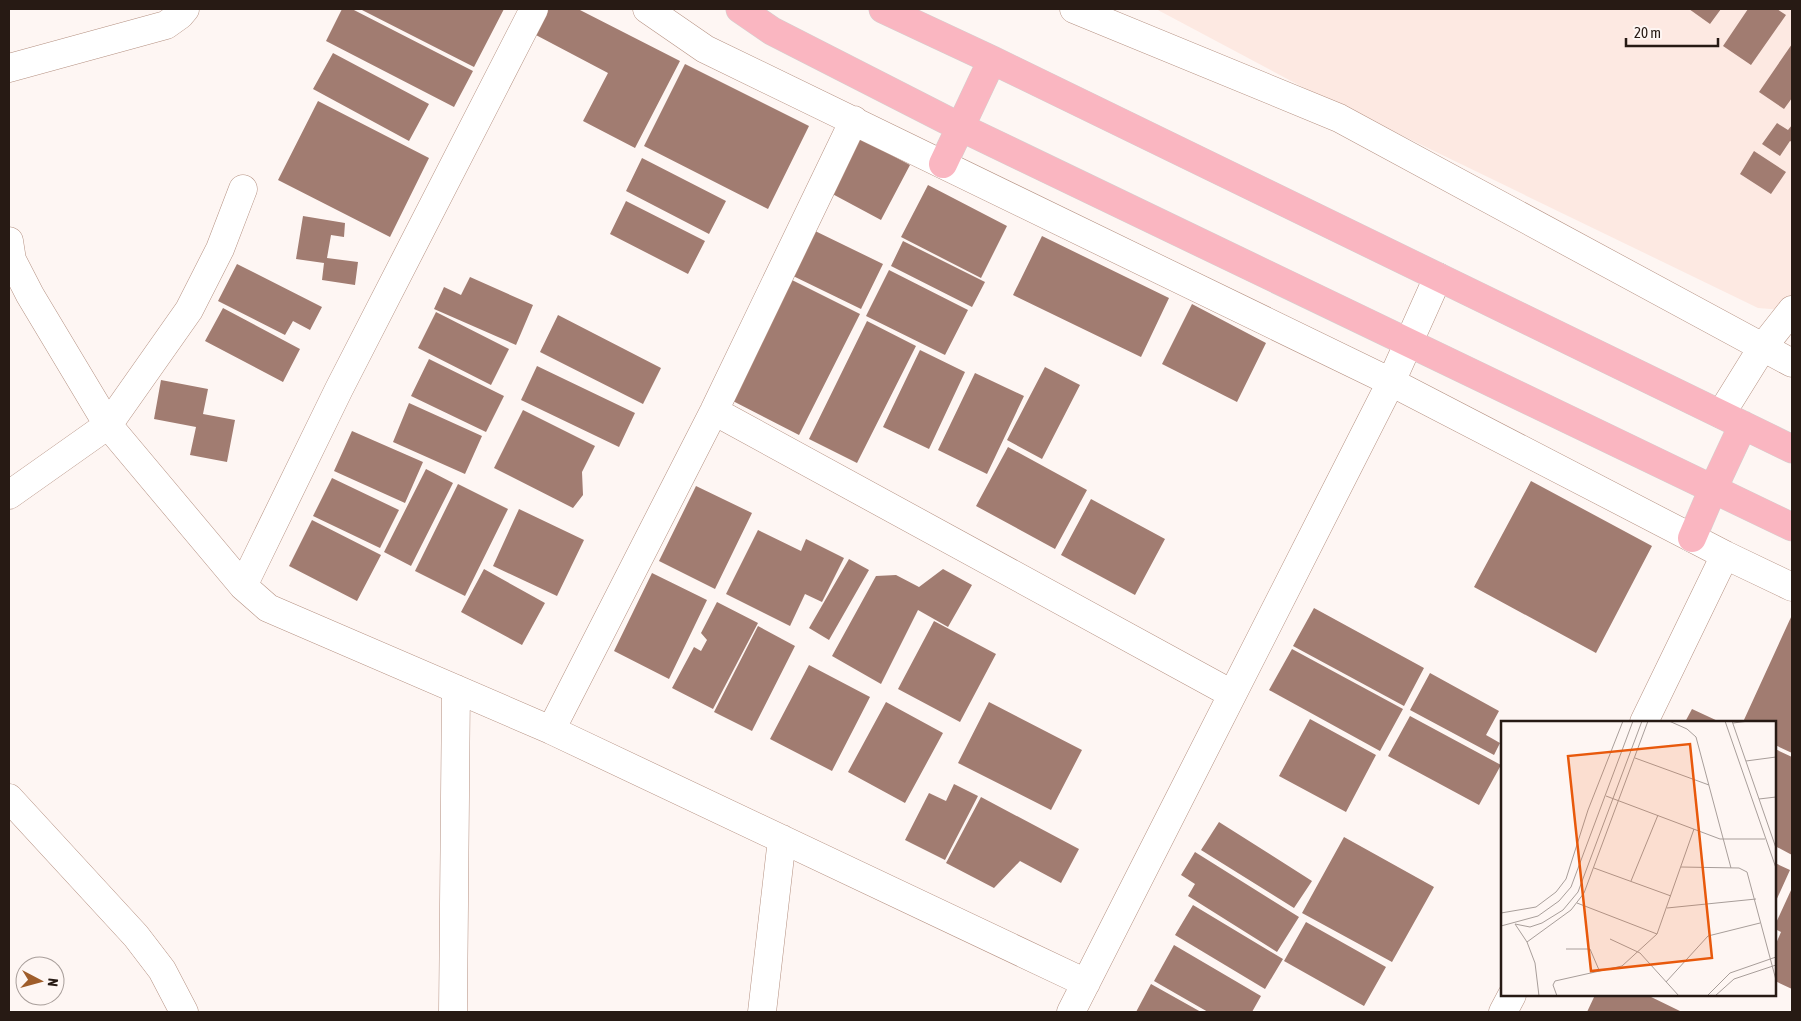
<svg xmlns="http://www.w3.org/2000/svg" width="1801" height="1021" font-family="'Asap Condensed',sans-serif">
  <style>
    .built { fill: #fde9e2 }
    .building { fill: #a17c71 }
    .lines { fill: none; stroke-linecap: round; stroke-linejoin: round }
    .minor-casing { stroke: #b59182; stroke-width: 29 }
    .major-casing { stroke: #d4d1d0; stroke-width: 29 }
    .minor { stroke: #fff; stroke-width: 28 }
    .major { stroke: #fab6c1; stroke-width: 28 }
    .inset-road { fill: none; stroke: #a89e9a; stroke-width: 1 }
    .view { fill: #e8590c; fill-opacity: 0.15; stroke: #e8590c; stroke-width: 2.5 }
    .inset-edge { fill: none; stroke: #271a14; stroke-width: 2.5 }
  </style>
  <rect width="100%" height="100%" fill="#fef6f3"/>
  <path class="built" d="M1156 9H1792V315L1783 310 1758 308 1308 90Z"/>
  <path class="building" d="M342 9H352L473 71 454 107 326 41Z
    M360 9H504L474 67Z
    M547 9H578L680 61 635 148 583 121 608 73 534 34Z
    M1689 9H1721L1710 24Z
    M1748 9H1777L1786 15 1751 65 1723 46Z
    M1792 44V98L1784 109 1759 92Z
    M333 53 429 104 409 141 313 89Z
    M685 64 809 126 768 209 644 146Z
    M318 101 429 158 390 237 278 180Z
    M1777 123 1788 130 1792 125V142L1790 141 1780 156 1762 144Z
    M854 135 910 165 881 220 825 190Z
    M1754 151 1786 172 1771 194 1740 174Z
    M642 158 726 201 709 234 626 191Z
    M928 185 1007 226 981 278 901 237Z
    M626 201 705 241 688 274 610 234Z
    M303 216 345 223 344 237 331 235 327 258 358 262 355 285 322 280 324 263 296 259Z
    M811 229 883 264 861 309 789 274Z
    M1042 236 1169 298 1141 357 1013 295Z
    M903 241 985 282 972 307 891 266Z
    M237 264 322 307 310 330 293 321 285 335 218 301Z
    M889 270 968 310 945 355 866 316Z
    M470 277 533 305 516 345 434 309 444 287 461 295Z
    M790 279 860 314 799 435 729 399Z
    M1192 304 1266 343 1237 402 1162 364Z
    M223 308 300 349 283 382 205 341Z
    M436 312 509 349 491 385 418 348Z
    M558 315 661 368 643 404 540 352Z
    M867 321 916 346 857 463 809 439Z
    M920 350 965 372 929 449 883 427Z
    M429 359 504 396 486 432 411 396Z
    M537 366 635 413 619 447 521 400Z
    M1045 367 1080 385 1042 459 1007 440Z
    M975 373 1024 396 987 474 938 450Z
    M161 380 208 389 203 414 235 420 227 462 190 455 196 427 154 419Z
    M409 403 482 436 465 474 393 442Z
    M523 410 595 446 582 472 583 495 573 508 494 468Z
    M352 431 423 462 405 503 334 471Z
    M1008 447 1087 490 1055 549 976 506Z
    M426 469 453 483 411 566 384 552Z
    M332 478 399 510 380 548 313 516Z
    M1531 481 1652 546 1596 653 1474 587Z
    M458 484 508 509 465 596 415 571Z
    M696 486 752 513 715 589 659 561Z
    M1091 499 1165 539 1135 595 1061 555Z
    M519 509 584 540 557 596 493 566Z
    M312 520 381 555 357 601 289 566Z
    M758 530 801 551 806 539 844 558 822 602 805 594 790 626 726 594Z
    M849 559 869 570 829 640 809 628Z
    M484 569 545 603 522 645 461 612Z
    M943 569 972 585 948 627 918 610 881 684 832 656 876 576 896 575 919 587Z
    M652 573 707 600 669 679 614 651Z
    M717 602 758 623 713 709 672 688 694 647 701 651 707 640 701 633Z
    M1314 608 1424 668 1404 706 1293 646Z
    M1792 615V753L1775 745V722H1743Z
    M934 621 996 654 960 722 898 689Z
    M758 626 795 646 752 731 714 712Z
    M1292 649 1403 709 1380 751 1269 690Z
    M809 665 870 697 832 771 770 739Z
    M1430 673 1499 711 1486 735 1500 743 1494 755 1410 710Z
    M886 702 943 733 905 803 848 772Z
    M989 702 1082 750 1051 810 958 763Z
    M1692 709 1720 722H1685Z
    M1410 716 1501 765 1479 805 1388 756Z
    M1310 719 1376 755 1346 812 1279 776Z
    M1775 749 1792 757V855L1775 846Z
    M954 784 978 796 945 860 905 840 929 793 946 801Z
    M981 797 1079 849 1061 883 1020 861 994 888 946 863Z
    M1219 822 1312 881 1294 908 1201 850Z
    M1344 837 1434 887 1392 962 1302 913Z
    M1195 852 1299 917 1277 952 1188 896 1195 884 1181 875Z
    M1775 863 1790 870 1775 903Z
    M1792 888V989L1775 981V946L1781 932 1775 929V925Z
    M1193 905 1283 959 1265 989 1175 935Z
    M1306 922 1386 967 1364 1006 1284 961Z
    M1174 945 1261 996 1252 1012H1208L1154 981Z
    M1151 984 1201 1012H1136Z
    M1595 995H1647L1682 1012H1587Z"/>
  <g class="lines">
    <g class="minor-casing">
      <path id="minor" d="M647 9 705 49 1391 382 1725 555 1792 587
        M1074 9 1339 118 1792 363
        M9 68 166 25 180 15 185 9
        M9 241 12 260 30 295 108 425 243 586 268 608 551 730 1086 983
        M714 411 1232 694
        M1721 414 1762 348 1792 310
        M9 495 108 425 189 310 220 249 243 189
        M243 586 339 389 534 9
        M1644 722 1725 555
        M551 730 714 411 854 120
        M9 798 136 936 162 970 184 1012
        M453 1012 456 689
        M762 1012 782 839
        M1071 1012 1391 382 1438 277
        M1503 1012 1512 995"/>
    </g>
    <g class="major-casing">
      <path id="major" d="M740 9 772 31 960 127 1792 527
        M883 9 992 60 1792 449
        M943 164 992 60
        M1692 538 1713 489 1743 425"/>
    </g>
    <use href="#minor" class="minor"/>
    <use href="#major" class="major"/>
  </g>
  <g transform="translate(1501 721)">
    <rect width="275" height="275" fill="#fef6f3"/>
    <path class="inset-road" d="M168 0 186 8 195 16 230 147M224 0 275 147M231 0 275 127M232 2 248 0M134 37 208 64M245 40 275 36M105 75 219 118H264M258 78 275 76M180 146 238 147 246 151 275 259M93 147 170 175M130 160 157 94M76 182 156 213M166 187 255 178M0 192 35 186 55 171 65 158 87 89 122 0M14 203 26 221 34 242 38 275M14 203 29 206 41 202 62 189 77 171 141 0M0 205 37 195 58 180 70 166 132 0M109 218 139 232 178 275M26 221 70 189 83 172 147 0M65 228H89L98 249M165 261 207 215 259 202M56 275 52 264 54 260 121 245 156 213 193 108M149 275H177M206 275 229 252 275 236M214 275 233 258 275 244"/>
    <path class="view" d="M189 23 211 237 90 250 67 35Z"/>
    <rect width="275" height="275" class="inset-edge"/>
  </g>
  <rect width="1801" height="1021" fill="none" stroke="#271a14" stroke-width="20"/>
  <g transform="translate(40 981) rotate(96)"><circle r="24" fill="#fef6f3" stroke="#a89e9a"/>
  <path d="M0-4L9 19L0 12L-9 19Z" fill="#9f5d2a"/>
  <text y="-8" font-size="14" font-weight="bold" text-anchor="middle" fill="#271a14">N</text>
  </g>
  <path d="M1626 38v8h92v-8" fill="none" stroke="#271a14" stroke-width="2.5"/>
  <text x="1634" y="38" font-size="15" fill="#271a14" stroke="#fef6f3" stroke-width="4" paint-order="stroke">20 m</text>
</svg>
